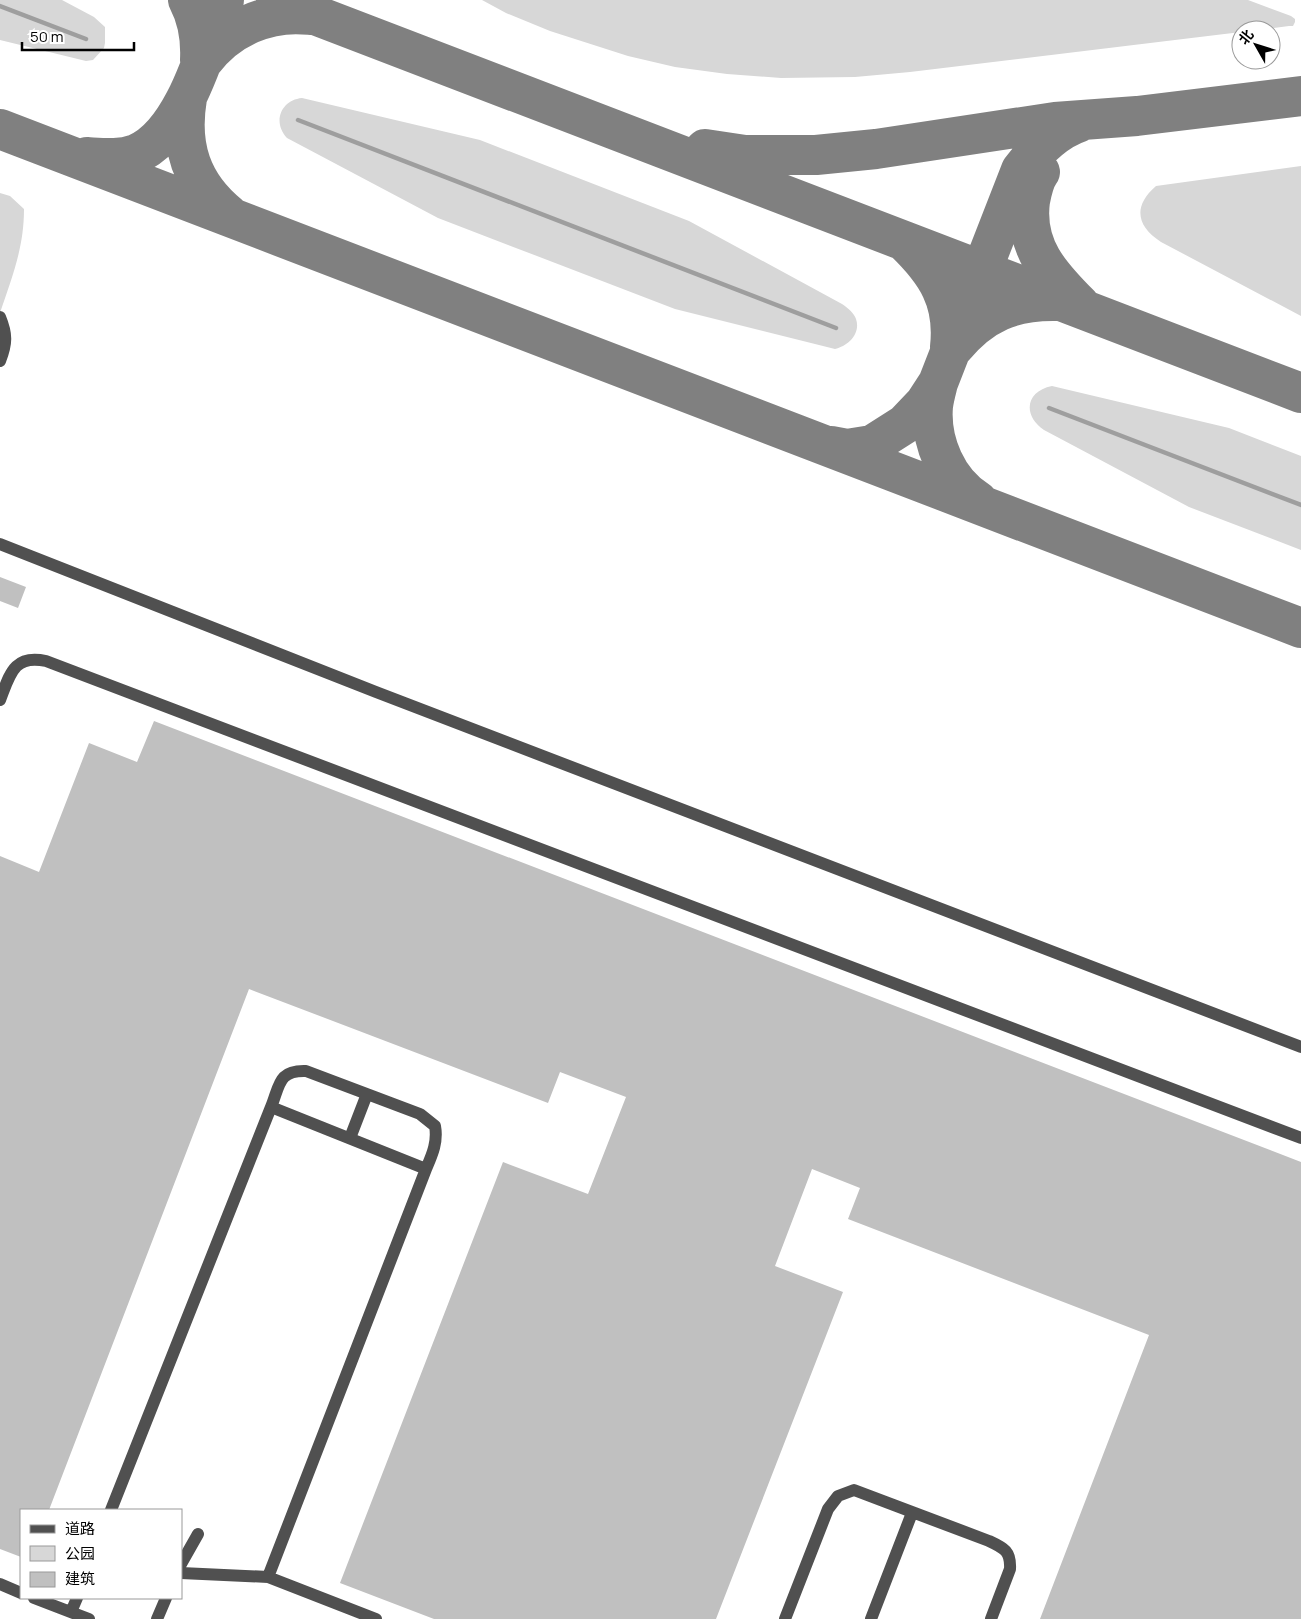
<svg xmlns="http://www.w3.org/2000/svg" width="1301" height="1619" font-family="Manrope,'Noto Sans SC',sans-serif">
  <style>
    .green { fill: #d7d7d7 }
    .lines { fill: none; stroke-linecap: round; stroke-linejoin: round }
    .stream { stroke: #9e9e9e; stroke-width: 4.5 }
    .taxiway { stroke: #808080; stroke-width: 40 }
    .building { fill: #c0c0c0 }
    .minor { stroke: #505050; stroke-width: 12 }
  </style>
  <rect width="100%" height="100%" fill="#fff"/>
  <path class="green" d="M0 0H62L94 17 105 27V43L104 48 93 60 86 61 0 40Z
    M482 0H1248L1291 16 1295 19V22L1293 26H1289L1259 30H1241V32L910 72 855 77 781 78 727 74 675 67 628 56 550 31 506 13Z
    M302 98 480 140 689 221 842 304C848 308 854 313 856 319 861 334 848 346 835 349L675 309 438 218 287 138C272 122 281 100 302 98Z
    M1301 166V316L1161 242C1136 226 1133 206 1156 186Z
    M0 193 10 196 24 209C24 248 12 277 0 313Z
    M1052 386 1229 428 1301 456V550L1189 507 1044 430C1022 415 1026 391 1052 386Z"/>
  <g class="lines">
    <path class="stream" d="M0 6 86 39
      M298 120 836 328
      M1049 408 1301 505"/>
    <path class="taxiway" d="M188 0C198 19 201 39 200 60
      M276 0 1301 393
      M203 61C228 28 268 10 310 15
      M187 98C179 146 191 184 229 215
      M0 129 1301 628
      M705 149 745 155H816L876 149 1055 122 1137 116 1301 96
      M87 157C103 158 120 160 136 154 185 134 207 45 224 0
      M1040 172C1034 180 1032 191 1030 201 1024 247 1050 275 1080 305
      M905 242C937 273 955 301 950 347
      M953 348C982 313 1013 300 1057 301
      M831 446 847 449 872 445 905 424 925 403 938 383
      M978 501C947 482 930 442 933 406 934 398 936 391 938 383L1021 170C1036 150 1056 130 1080 122"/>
  </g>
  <path class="building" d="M0 577 26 587 18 608 0 601Z
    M154 721 1301 1162V1619H1040L1149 1335 848 1219 860 1188 812 1169 775 1266 843 1292 716 1619H434L340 1583 503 1162 588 1194 626 1097 560 1072 548 1103 249 989 49 1510H21V1557L0 1549V856L39 872 89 743 137 762Z"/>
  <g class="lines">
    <path class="minor" d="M0 317C7 334 7 343 0 361
      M0 544 376 692 1301 1047
      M0 700C10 674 14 654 46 661L1301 1138
      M271 1107C280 1085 278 1070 306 1071L420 1114 435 1126C438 1142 432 1155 426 1169
      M350 1138 367 1094
      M111 1510 271 1107 426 1169 268 1577
      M181 1564 198 1534
      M181 1573 268 1577 376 1619
      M0 1584 21 1593
      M34 1598 89 1619
      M71 1612 77 1598
      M157 1619 166 1598
      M785 1619 828 1509 838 1496 854 1490 989 1541C1004 1548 1011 1551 1010 1569L991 1619
      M871 1619 912 1513"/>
  </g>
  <rect x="20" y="1509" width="162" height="90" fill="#ffffff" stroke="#999999"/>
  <rect x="30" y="1525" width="25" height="8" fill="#505050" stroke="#999999"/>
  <text x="65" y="1534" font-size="15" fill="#000000">道路</text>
  <rect x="30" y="1546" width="25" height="15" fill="#d7d7d7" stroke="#999999"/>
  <text x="65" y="1559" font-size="15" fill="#000000">公园</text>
  <rect x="30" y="1572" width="25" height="15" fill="#c0c0c0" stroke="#999999"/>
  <text x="65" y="1584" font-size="15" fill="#000000">建筑</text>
  <g transform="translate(1256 45) rotate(309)"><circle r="24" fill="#ffffff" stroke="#999999"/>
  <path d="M0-4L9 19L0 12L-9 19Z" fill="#000000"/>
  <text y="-8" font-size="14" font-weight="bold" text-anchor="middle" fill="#000000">北</text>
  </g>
  <path d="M22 42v8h112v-8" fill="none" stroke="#000000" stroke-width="2.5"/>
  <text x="30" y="42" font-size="15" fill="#000000" stroke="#ffffff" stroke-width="4" paint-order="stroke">50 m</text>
</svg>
